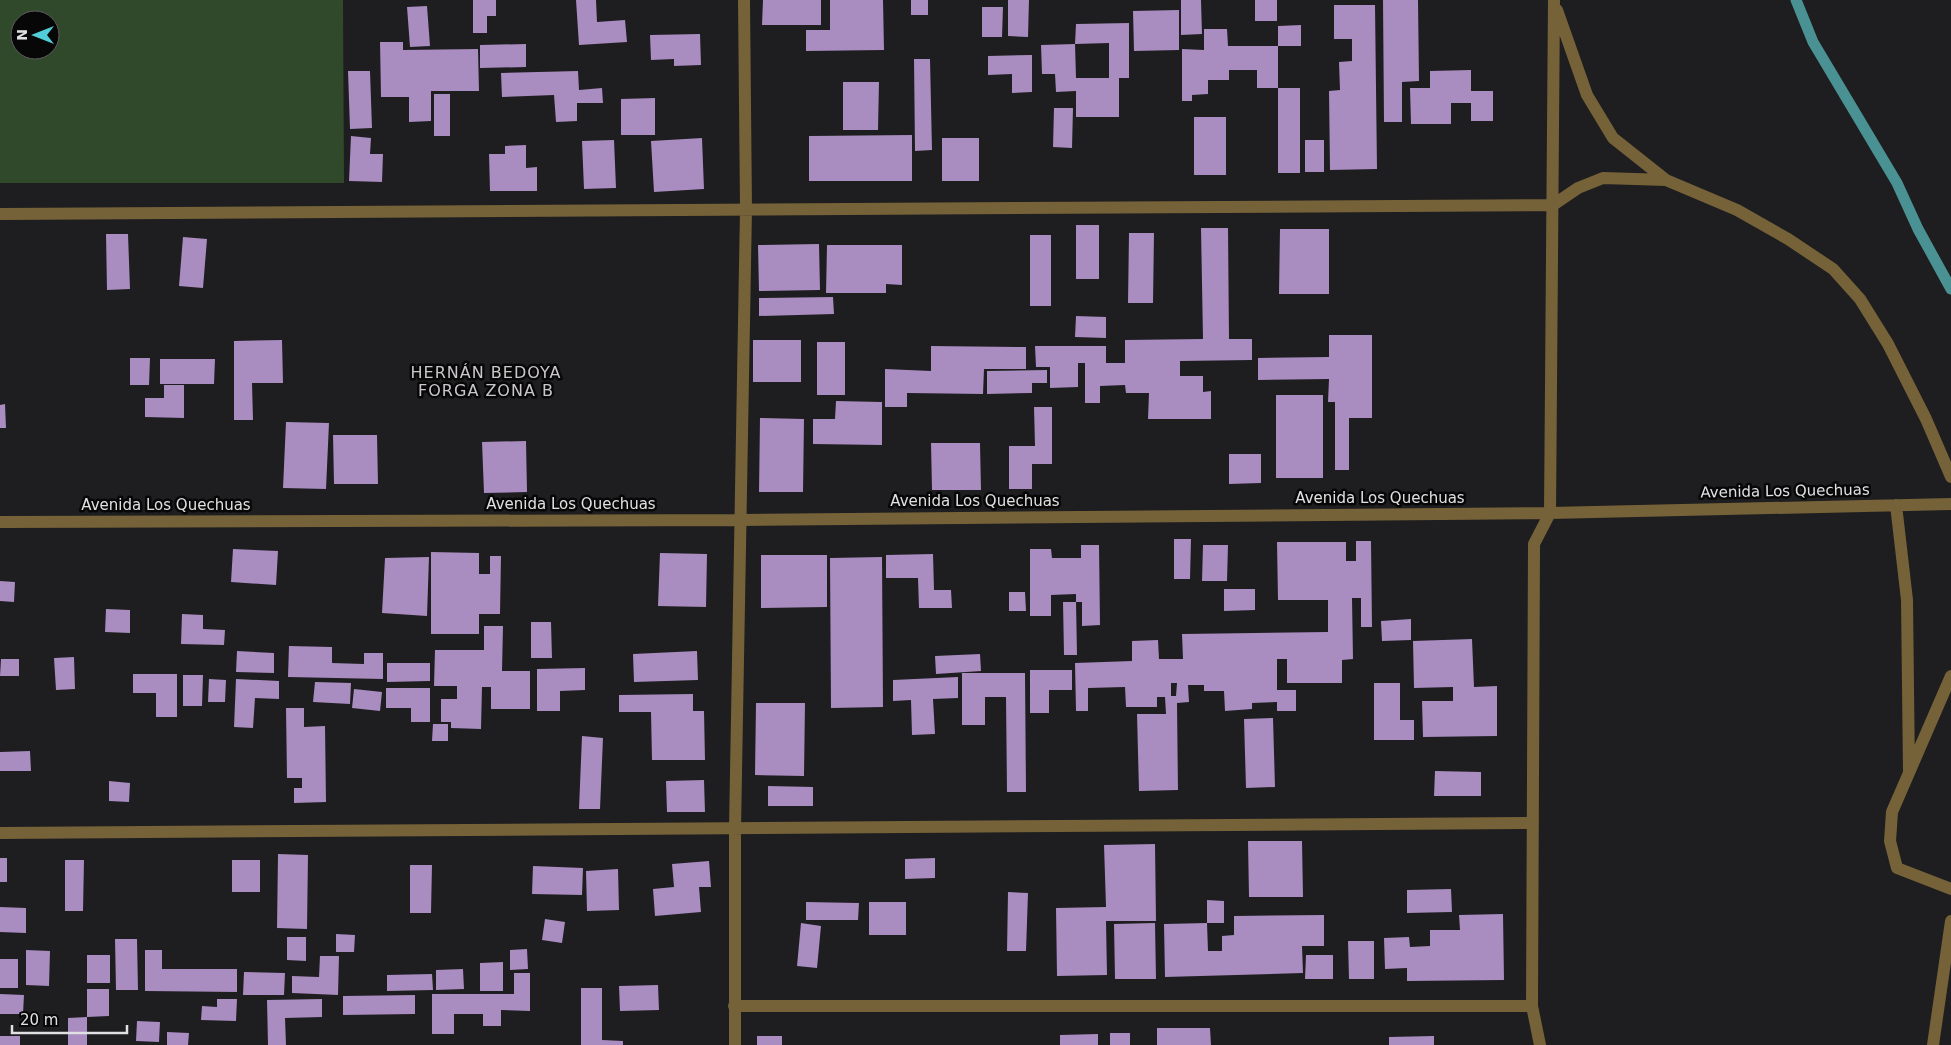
<svg xmlns="http://www.w3.org/2000/svg" width="1951" height="1045" font-family="'DejaVu Sans',sans-serif">
  <style>
    .green { fill: #2f492a; fill-rule: evenodd }
    .lines { fill: none; stroke-linecap: round; stroke-linejoin: round }
    .stream { stroke: #4a9193; stroke-width: 11 }
    .building { fill: #a98cc0; fill-rule: evenodd }
    .minor { stroke: #756238; stroke-width: 12 }
    .labels { text-anchor: middle; stroke-width: 5; stroke-linejoin: round; paint-order: stroke }
    .street-label { font-size: 15px; fill: #e0dfe1; stroke: #080708 }
    .neighbourhood-label { font-size: 16px; letter-spacing: 1px; fill: #c9c6ca; stroke: #080708 }
  </style>
  <rect width="100%" height="100%" fill="#1e1d1f"/>
  <path class="green" d="M0 0H343L344 183H0ZM20 20H50V50H20Z"/>
  <g class="lines">
    <path class="stream" d="M1796 0 1813 42 1897 183 1918 229 1951 289"/>
  </g>
  <path class="building" d="M473 0H496V16H487V33H473Z
    M576 0H596L597 22 625 20 627 42 579 45Z
    M763 0H821V25H762Z
    M830 0H883L884 50 806 51V30H830Z
    M911 0H928V15H911Z
    M1008 0H1029L1028 37 1008 36Z
    M1181 0H1201L1202 34 1181 35Z
    M1255 0H1277V21H1255Z
    M1383 0H1418L1419 81 1402 82V122H1384Z
    M1334 5H1375L1377 169 1330 170 1329 91 1340 90 1339 62 1352 61V39H1334Z
    M427 6 430 46 410 47 407 7Z
    M982 7H1003L1002 37H982Z
    M1179 10V50L1134 51 1133 11Z
    M1129 23V78H1119V117H1076V91L1056 92 1055 74H1042L1041 45 1075 44 1076 24ZM1109 43V78H1076L1075 44Z
    M1301 25V46H1278V26Z
    M1204 29H1227L1228 46H1278V88H1257V70H1229V80H1208V94L1192 95V101H1182V49L1204 50Z
    M700 34 701 65 674 66V59L651 60 650 35Z
    M380 42H403V50L478 49 479 91H431V121L409 122V97H381Z
    M526 44V67L480 68V45Z
    M1032 55V92L1012 93V74L988 75V56Z
    M914 59H930L932 150 915 151Z
    M1471 70V91H1493V121H1471V103H1451V124H1411L1410 88H1430V71Z
    M348 71H370L372 128 350 129Z
    M578 71 579 90 602 88 603 103H577V121L556 122 554 95 502 97 501 73Z
    M843 82H879L878 130H843Z
    M1278 88H1300V173H1278Z
    M434 94H450V136H434Z
    M655 98V135H621V99Z
    M1054 108H1073L1072 148 1053 147Z
    M1194 117H1226V175H1194Z
    M912 135V181H809V136Z
    M351 136 371 138 370 154H383L382 182 349 181Z
    M702 138 704 189 654 192 651 141Z
    M942 138H979V181H942Z
    M614 140 616 188 584 189 582 141Z
    M1305 140H1324V172H1305Z
    M526 145V168L537 167V191H490L489 154H505V146Z
    M1076 225H1099V279H1076Z
    M1201 228H1228L1229 339H1252V360L1180 361V376H1203V392L1211 391V419H1148L1149 393H1126L1125 385 1100 386V403H1085V363H1078V387L1050 388V367H1036L1035 346H1106V363H1125V340L1203 339Z
    M1280 229H1329V294H1279Z
    M1129 233H1154L1153 303H1128Z
    M106 234H128L130 289 107 290Z
    M1030 235H1051V306H1030Z
    M183 237 207 239 203 288 179 286Z
    M819 244 820 290 759 291 758 245Z
    M827 245H902V285L886 284V293H826Z
    M833 297 834 314 759 316V298Z
    M1076 316 1106 317V338L1075 337Z
    M1329 335H1372V418H1349V470H1335V402H1328L1329 379 1258 380V358L1329 357Z
    M282 340 283 383H252L253 420H234V341Z
    M753 340H801V382H753Z
    M817 342H845V395H817Z
    M931 346 1026 347V369H984L983 394 907 393V407H885V369L931 371Z
    M130 358H150L149 385H130Z
    M160 359H215L214 384H160Z
    M1047 370V383H1032V393L987 394V371Z
    M164 385H184V418L145 417V398H164Z
    M1276 395H1323V478H1276Z
    M836 401 882 402V445L813 444V419H835Z
    M5 404 6 428H0V405Z
    M1034 407H1052V464H1032V489H1009V446H1035Z
    M760 418 804 419 803 492H759Z
    M286 422 329 423 326 489 283 488Z
    M333 435H377L378 484H334Z
    M526 441 527 492 484 493 482 442Z
    M931 443H980L981 490H932Z
    M1229 454H1261V483L1229 484Z
    M1174 539H1191L1190 579H1174Z
    M1356 541H1371L1372 627H1361V598H1352L1353 659 1342 660V683H1287V659H1277V690H1296V711H1277V702L1252 703V709L1225 711 1224 691H1204V685H1188L1189 702 1177 703 1178 790 1139 791 1137 714H1166L1165 697H1157V707H1126L1125 687 1088 688V711H1076L1075 663 1132 661V641L1158 640 1159 659H1183L1182 634 1328 632V600H1278L1277 542H1346V561H1356ZM1171 683H1177L1176 696H1171Z
    M1081 545H1099L1100 625 1082 626V602H1076V594L1051 595V616H1030V549H1051L1052 558H1081Z
    M1203 545H1228L1227 581H1202Z
    M233 549 278 551 276 585 231 582Z
    M431 552 479 553V574H490V556H501L500 614H479V634H431Z
    M660 553 707 554 706 607 658 606Z
    M933 554 934 590H951L952 608H919L918 578H886V555Z
    M761 555H827V607L761 608Z
    M429 557 427 616 382 613 385 558Z
    M882 557 883 707 831 708 830 558Z
    M0 581 15 582 14 602 0 601Z
    M1224 589H1255V610L1224 611Z
    M1009 592H1025L1026 611H1009Z
    M1063 602H1076L1077 655H1064Z
    M106 609 130 610V633L105 632Z
    M182 614 203 615V629L225 630 224 645 181 644Z
    M1411 619V640L1382 641 1381 621Z
    M531 622H551L552 658H531Z
    M484 626H503L502 671H530V709H491V687H482L481 729 451 728V722H441V699H457V686H434L435 650H484Z
    M1472 639 1474 687 1497 686V736L1423 737 1422 701H1453V687L1414 688 1413 641Z
    M289 646 332 647V663L364 664V653H383V679L288 677Z
    M237 651 274 653V673L236 672Z
    M697 651 698 680 634 682 633 654Z
    M980 654 981 671 936 674 935 656Z
    M74 657 75 689 56 690 54 658Z
    M1 659H19V676H0Z
    M387 663H430V681L387 682Z
    M585 668V690L560 691V711H537V669Z
    M1030 670H1072V690H1049V713H1030Z
    M962 673H1025L1026 792H1007L1006 697H985V725H962Z
    M133 674H177V717H156V693H133Z
    M183 675H203L202 706H183Z
    M958 677V698L933 699 935 734 912 735 911 700 893 701V680Z
    M209 679 226 680 225 702H208Z
    M236 679 279 681V699L255 698 253 728 234 727Z
    M315 682 351 683 350 704 313 702Z
    M1374 683H1400V720H1414V740H1374Z
    M386 688H430V722H411V708H386Z
    M354 689 382 692 380 711 352 708Z
    M693 694V711H704L705 760H652L651 712H619V695Z
    M756 703H805L804 776 755 775Z
    M286 708H304V727L325 726 326 802 294 803V788H302V778H287Z
    M1273 718 1275 787 1246 788 1244 719Z
    M433 724H448V741H432Z
    M582 736 603 738 600 809H579Z
    M30 751 31 771H0V752Z
    M1435 771 1481 772V796H1434Z
    M704 780 705 812H667L666 781Z
    M109 781 130 783 129 802 109 801Z
    M768 786 813 787V806H768Z
    M1248 841H1302L1303 897H1249Z
    M1155 844 1156 921H1106L1107 975 1057 976 1056 908 1106 907 1104 845Z
    M278 854 308 855 307 929 277 928Z
    M0 858H7V882H0Z
    M935 858V878L905 879V859Z
    M65 860H84L83 911H65Z
    M232 860H260V892H232Z
    M709 861 711 887H699L701 912 655 916 653 889 674 887 672 864Z
    M410 865H432L431 913H410Z
    M533 866 583 868 582 895 532 894Z
    M618 869 619 910 587 911 586 871Z
    M1451 889 1452 912 1407 913V890Z
    M1008 892 1028 893 1026 951H1007Z
    M1207 900 1224 901V923H1207Z
    M806 902 859 903 858 920H806Z
    M869 902H906V935H869Z
    M0 907 26 908V933L0 932Z
    M1503 914 1504 980 1407 981V968L1385 969 1384 938 1409 937 1410 947 1430 946V930H1460L1459 915Z
    M1324 915V946H1302L1303 973 1165 977 1164 924 1207 923 1208 951H1222V936L1234 935V916Z
    M545 919 565 922 562 943 542 940Z
    M801 923 821 926 817 968 797 966Z
    M1155 923 1156 979H1115L1114 924Z
    M336 934 355 935 354 952H336Z
    M287 937H306V961L287 960Z
    M115 939H137L138 990H116Z
    M1348 941H1374V979H1349Z
    M527 949 528 969 510 970V950Z
    M26 950 50 951 49 986 26 985Z
    M145 950H162V969H237V992L145 991Z
    M87 955H110V983H87Z
    M1306 955H1333V979H1305Z
    M320 956H339L338 995 292 993V976L319 977Z
    M0 959H18V988H0Z
    M503 962V991H480V963Z
    M463 969 464 989 436 990V970Z
    M244 972 285 973 284 995H243Z
    M514 973H530V1011L501 1010V1026H483V1014H454V1034H432V994H514Z
    M432 974 433 990 387 991V975Z
    M658 985 659 1010 620 1011 619 986Z
    M581 988H602V1040L623 1041V1045H581Z
    M87 989H109V1016L87 1017V1045H68V1018L87 1017Z
    M0 994 24 995 23 1014H0Z
    M415 995V1014L343 1015V996Z
    M217 999H237L236 1021 201 1020 202 1006 217 1007Z
    M322 999V1017L285 1018 286 1045H268L267 1000Z
    M137 1021 160 1022 159 1042 136 1041Z
    M1157 1028H1210L1211 1045H1157Z
    M167 1032 189 1033 188 1045H167Z
    M1110 1033H1130V1045H1110Z
    M1098 1034V1045H1060V1035Z
    M0 1036H20V1045H0Z
    M757 1036H782V1045H757Z
    M1434 1036V1045H1389V1037Z"/>
  <g class="lines">
    <path class="minor" d="M1557 10 1587 95 1613 138 1666 180 1737 210 1788 239 1833 269 1860 299 1888 344 1926 419 1951 477
      M0 214 1553 205 1578 188 1603 178 1666 180
      M1896 505 1907 600 1909 773
      M0 522 741 520 1550 513 1951 504
      M1951 676 1892 812 1890 841 1897 868 1951 889
      M0 833 1533 823
      M734 1006H1532
      M735 1045V829L746 209 744 0
      M1540 1045 1532 1006 1534 544 1550 513 1554 0
      M1933 1045 1951 921"/>
  </g>
  <g class="labels">
    <g class="street-label">
      <text transform="translate(1785 491) rotate(-1)" y="5">Avenida Los Quechuas</text>
      <text x="1380" y="503">Avenida Los Quechuas</text>
      <text x="975" y="506">Avenida Los Quechuas</text>
      <text x="571" y="509">Avenida Los Quechuas</text>
      <text x="166" y="510">Avenida Los Quechuas</text>
    </g>
    <g class="neighbourhood-label">
      <text x="486" y="378">HERNÁN BEDOYA<tspan x="486" dy="18">FORGA ZONA B</tspan></text>
    </g>
  </g>
  <g transform="translate(35 35) rotate(270)"><circle r="24" fill="#080708" stroke="#5e5d5f"/>
  <path d="M0-4L9 19L0 12L-9 19Z" fill="#52ccd6"/>
  <text y="-8" font-size="14" font-weight="bold" text-anchor="middle" fill="#e0dfe1">N</text>
  </g>
  <path d="M12 1025v8h115v-8" fill="none" stroke="#e0dfe1" stroke-width="2.5"/>
  <text x="20" y="1025" font-size="15" fill="#e0dfe1" stroke="#080708" stroke-width="4" paint-order="stroke">20 m</text>
</svg>
